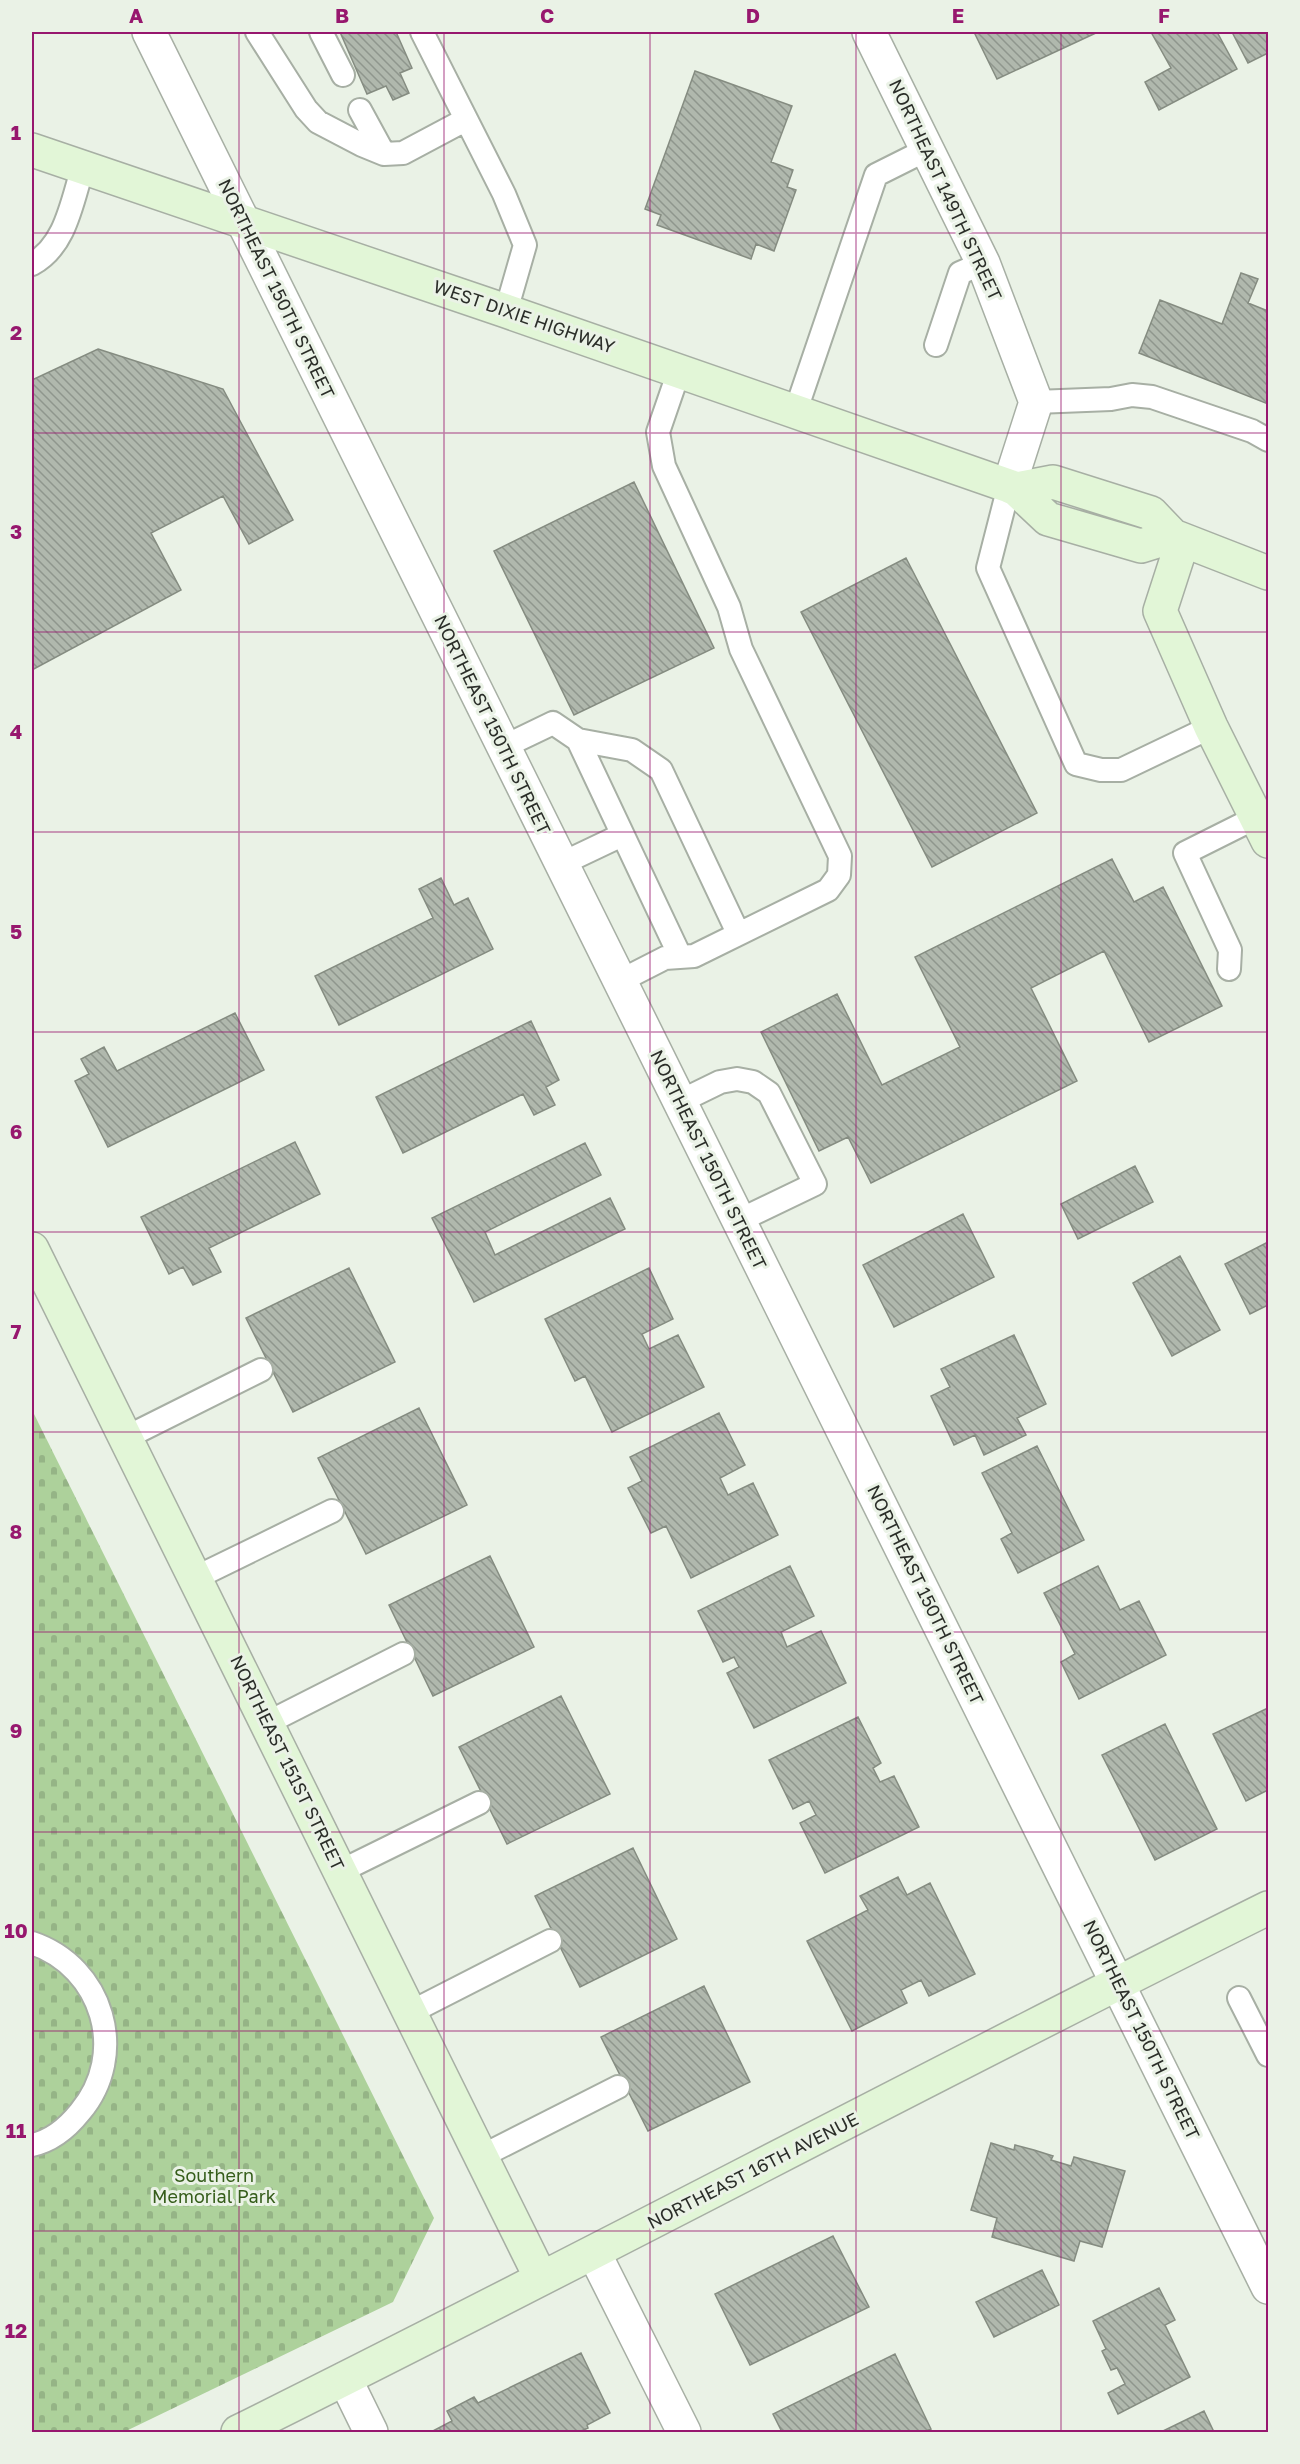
<svg xmlns="http://www.w3.org/2000/svg" width="1300" height="2464" font-family="'Golos Text',sans-serif">
  <style>
    .cemetery { fill: url(#cemetery-stones) }
    .building { fill: url(#building-back-hatch); stroke: #858c81; stroke-width: 1.5 }
    .lines { fill: none; stroke-linecap: round; stroke-linejoin: round }
    .lane-casing { stroke: #a7afa4; stroke-width: 26 }
    .street-casing { stroke: #a7afa4; stroke-width: 36 }
    .secondary-casing { stroke: #a7afa4; stroke-width: 36 }
    .lane { stroke: #fff; stroke-width: 22 }
    .street { stroke: #fff; stroke-width: 33 }
    .secondary { stroke: #e2f6d7; stroke-width: 33 }
    .grid { fill: none; stroke: #97176e; stroke-width: 1.5; stroke-opacity: 0.55 }
    .labels { text-anchor: middle; stroke-width: 6; stroke-linejoin: round; paint-order: stroke }
    .street-label { font-size: 18px; fill: #2b2e29; stroke: #eaf2e6 }
    .park-label { font-size: 18px; fill: #355d1a; stroke: #eaf2e6 }
    .neatline { fill: none; stroke: #97176e; stroke-width: 2 }
    .grid-label { font-size: 20px; text-anchor: middle; font-weight: bold; fill: #97176e }
  </style>
  <defs>
    <pattern id="cemetery-stones" width="16" height="16" patternUnits="userSpaceOnUse" patternTransform="scale(1.5)"><rect width="16" height="16" fill="#add19b"/><path d="M2 7V4a2 2 0 0 1 4 0v3zM10 15v-3a2 2 0 0 1 4 0v3z" fill="#95b486"/></pattern>
    <pattern id="building-back-hatch" width="6" height="6" patternUnits="userSpaceOnUse" patternTransform="scale(1.5)"><rect width="6" height="6" fill="#b0b8ad"/><path d="M-1 5l2 2M0 0l6 6M5-1l2 2" fill="none" stroke="#8f968d"/></pattern>
  </defs>
  <rect width="100%" height="100%" fill="#eaf2e6"/>
  <path class="cemetery" d="M32 1410 434 2218 393 2302 124 2432H32Z"/>
  <path class="building" d="M340 32H396L412 68 400 73 409 93 393 100 386 86 367 94Z
    M974 32H1098L997 79Z
    M1151 32H1217L1237 69 1159 110 1145 82 1171 68Z
    M1232 32H1268V53L1248 63Z
    M695 71 792 106 771 162 793 170 787 187 796 190 774 251 756 244 751 259 657 225 661 215 645 209Z
    M1241 273 1258 279 1248 303 1268 311V404L1139 353 1160 300 1222 324Z
    M98 349 223 389 293 520 249 544 223 496 151 533 181 590 32 670V380Z
    M634 482 714 648 574 715 494 551Z
    M906 558 1037 813 932 867 801 612Z
    M1112 859 1134 902 1163 887 1222 1006 1149 1042 1104 951 1031 988 1077 1081 871 1183 848 1137 819 1151 761 1032 837 994 882 1085 960 1047 915 957Z
    M441 878 454 905 468 898 493 949 339 1025 315 976 433 918 419 889Z
    M235 1013 264 1070 108 1147 75 1081 89 1074 81 1059 104 1047 117 1071Z
    M531 1021 559 1080 546 1087 555 1105 534 1115 523 1094 403 1153 376 1097Z
    M295 1142 320 1194 209 1248 221 1272 193 1285 183 1267 169 1274 141 1217Z
    M585 1143 601 1175 485 1232 495 1255 610 1198 625 1229 474 1302 432 1218Z
    M1135 1166 1153 1202 1078 1239 1061 1204Z
    M963 1214 994 1277 894 1327 863 1265Z
    M1268 1242V1305L1250 1314 1225 1264Z
    M1180 1256 1220 1330 1172 1356 1133 1283Z
    M349 1268 395 1362 293 1412 246 1318Z
    M649 1268 673 1319 642 1334 649 1349 678 1335 704 1387 612 1432 585 1376 575 1381 545 1319Z
    M1014 1335 1046 1404 1017 1418 1026 1435 984 1455 975 1435 954 1445 931 1396 950 1387 941 1369Z
    M419 1408 467 1505 366 1554 318 1458Z
    M719 1413 745 1465 720 1478 728 1495 753 1483 778 1535 691 1578 666 1526 651 1533 628 1488 642 1481 630 1457Z
    M1037 1446 1084 1540 1018 1573 1001 1539 1012 1533 982 1473Z
    M490 1556 534 1647 433 1696 389 1605Z
    M790 1566 814 1616 781 1632 787 1647 821 1631 846 1683 754 1728 727 1673 739 1667 734 1657 723 1662 698 1611Z
    M1098 1566 1120 1610 1139 1601 1166 1655 1079 1699 1061 1662 1075 1654 1044 1593Z
    M561 1696 610 1794 507 1844 459 1747Z
    M1268 1708V1790L1246 1801 1213 1734Z
    M858 1717 881 1763 873 1768 880 1782 894 1776 919 1827 825 1873 800 1823 816 1815 809 1801 793 1809 769 1760Z
    M1165 1724 1217 1829 1155 1860 1102 1755Z
    M633 1848 677 1939 580 1987 535 1896Z
    M898 1877 907 1895 930 1883 975 1974 929 1996 921 1980 901 1990 907 2003 852 2031 807 1941 868 1910 860 1896Z
    M704 1986 750 2082 648 2131 601 2037Z
    M991 2143 1014 2150 1015 2145 1034 2150 1053 2156 1051 2160 1071 2166 1074 2157 1125 2171 1102 2247 1080 2241 1074 2261 992 2237 997 2218 971 2210Z
    M833 2236 869 2307 750 2365 715 2294Z
    M1042 2270 1059 2305 994 2337 976 2302Z
    M1159 2288 1175 2320 1165 2325 1190 2377 1118 2414 1108 2393 1125 2384 1117 2368 1111 2370 1102 2351 1106 2349 1093 2321Z
    M581 2353 610 2413 587 2425 588 2428 579 2432H431L452 2421 447 2411 474 2397 478 2403Z
    M895 2354 931 2429 924 2432H782L773 2414Z
    M1204 2411 1214 2432H1161Z"/>
  <g class="lines">
    <g class="lane-casing">
      <path id="lane" d="M257 32 306 109 318 122 362 145 384 154 403 153 465 120
        M321 32 343 75
        M422 32 504 194 525 245 506 311
        M360 110 384 154
        M32 264C66 246 72 201 83 167
        M936 345 960 273 983 263
        M1036 402 1111 399 1132 395 1152 397 1252 431 1268 440
        M796 410 876 175 928 149
        M1009 486 988 568 1076 764 1101 770H1121L1211 727
        M578 740 680 956
        M503 747 553 723 578 740 632 750 661 770 738 933
        M561 864 622 835
        M1229 969 1230 950 1185 853 1257 817
        M620 981 665 958 694 956 828 890 839 875 840 856 741 649 729 607 664 466 658 432 679 371
        M679 1102 720 1082 737 1079 753 1082 769 1093 815 1184 738 1221
        M125 1438 261 1370
        M195 1578 332 1511
        M267 1723 403 1654
        M341 1871 479 1803
        M32 1943C103 1967 129 2054 80 2112 68 2127 51 2141 32 2145
        M1239 1998 1268 2055
        M411 2012 550 1941
        M482 2156 618 2087"/>
    </g>
    <g class="street-casing">
      <path id="street" d="M149 32 1268 2287
        M869 32 983 263 1036 402 1009 486
        M594 2253 684 2432
        M345 2379 371 2432"/>
    </g>
    <g class="secondary-casing">
      <path id="secondary" d="M32 150 506 311 1009 486 1016 489 1048 519 1141 546 1173 536
        M1016 489 1053 482 1151 513 1173 536 1268 573
        M1183 540 1160 611 1211 727 1268 841
        M32 1249 541 2278
        M238 2432C583 2261 923 2079 1268 1908"/>
    </g>
    <use href="#lane" class="lane"/>
    <use href="#street" class="street"/>
    <use href="#secondary" class="secondary"/>
  </g>
  <path class="grid" d="M239 32V2432M444 32V2432M650 32V2432M856 32V2432M1061 32V2432M32 233H1268M32 433H1268M32 632H1268M32 832H1268M32 1032H1268M32 1232H1268M32 1432H1268M32 1632H1268M32 1832H1268M32 2031H1268M32 2231H1268"/>
  <g class="labels">
    <g class="street-label">
      <text transform="translate(945 190) rotate(65)" y="6">NORTHEAST 149TH STREET</text>
      <text transform="translate(276 289) rotate(64)" y="6">NORTHEAST 150TH STREET</text>
      <text transform="translate(524 317) rotate(19)" y="6">WEST DIXIE HIGHWAY</text>
      <text transform="translate(492 725) rotate(64)" y="6">NORTHEAST 150TH STREET</text>
      <text transform="translate(708 1160) rotate(64)" y="6">NORTHEAST 150TH STREET</text>
      <text transform="translate(925 1595) rotate(64)" y="6">NORTHEAST 150TH STREET</text>
      <text transform="translate(287 1763) rotate(64)" y="6">NORTHEAST 151ST STREET</text>
      <text transform="translate(1141 2030) rotate(64)" y="6">NORTHEAST 150TH STREET</text>
      <text transform="translate(753 2171) rotate(-27)" y="6">NORTHEAST 16TH AVENUE</text>
    </g>
    <g class="park-label">
      <text x="214" y="2182">Southern<tspan x="214" dy="21">Memorial Park</tspan></text>
    </g>
  </g>
  <rect width="1300" height="2464" fill="none" stroke="#eaf2e6" stroke-width="66"/>
  <rect x="33" y="33" width="1234" height="2398" class="neatline"/>
  <g class="grid-label">
    <text x="136" y="23">A</text>
    <text x="342" y="23">B</text>
    <text x="547" y="23">C</text>
    <text x="753" y="23">D</text>
    <text x="958" y="23">E</text>
    <text x="1164" y="23">F</text>
    <text x="16" y="140">1</text>
    <text x="16" y="340">2</text>
    <text x="16" y="539">3</text>
    <text x="16" y="739">4</text>
    <text x="16" y="939">5</text>
    <text x="16" y="1139">6</text>
    <text x="16" y="1339">7</text>
    <text x="16" y="1539">8</text>
    <text x="16" y="1738">9</text>
    <text x="16" y="1938">10</text>
    <text x="16" y="2138">11</text>
    <text x="16" y="2338">12</text>
  </g>
</svg>
